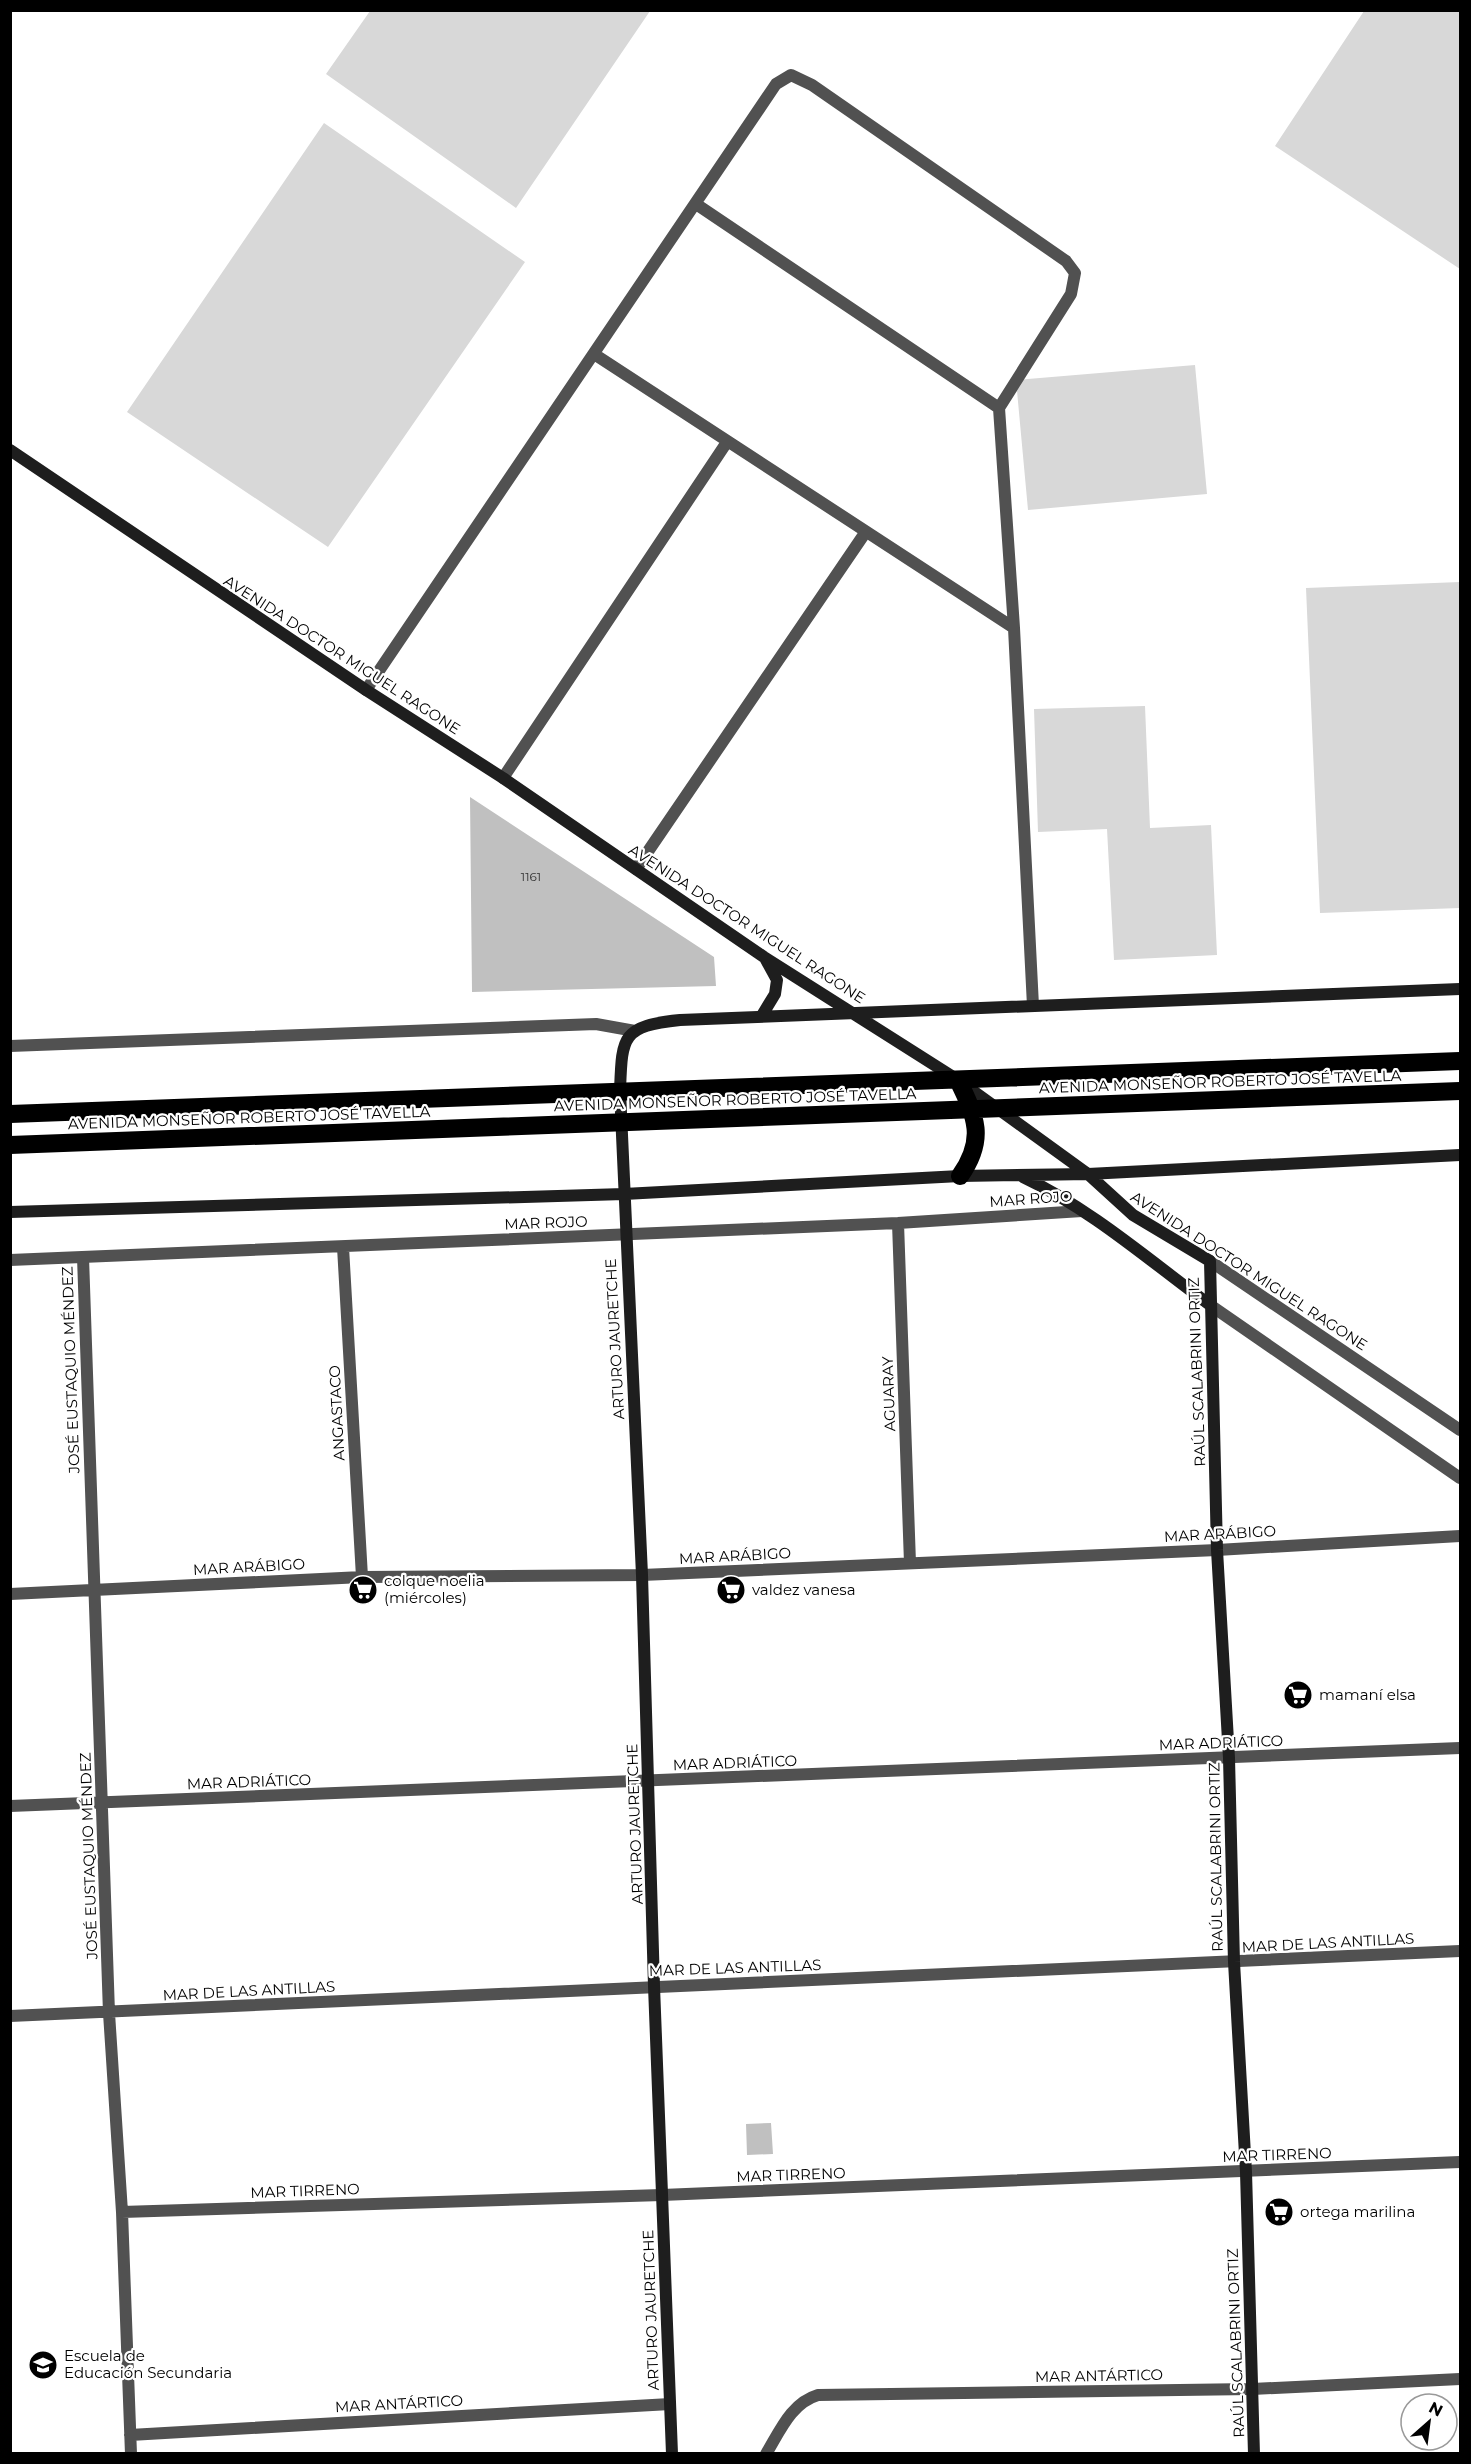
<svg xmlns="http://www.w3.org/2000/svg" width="1471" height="2464" font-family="Montserrat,sans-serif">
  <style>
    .green { fill: #d8d8d8 }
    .building { fill: #c0c0c0 }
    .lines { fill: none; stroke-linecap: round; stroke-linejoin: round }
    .lane { stroke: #515151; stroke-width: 12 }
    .street { stroke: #515151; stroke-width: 12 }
    .secondary { stroke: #1e1e1e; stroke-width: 12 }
    .highway { stroke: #000; stroke-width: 18 }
    .labels { text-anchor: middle; stroke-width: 4.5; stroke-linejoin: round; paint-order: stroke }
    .number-label { font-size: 12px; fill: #303030 }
    .street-label { font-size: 15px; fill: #000; stroke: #fff }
    .poi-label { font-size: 15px; fill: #000; stroke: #fff; text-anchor: start }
  </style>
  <rect width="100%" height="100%" fill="#fff"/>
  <path class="green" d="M370 11V10L650 11 516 208 326 74Z
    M1364 11H1460V269L1275 146Z
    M324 123 525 262 328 547 127 412Z
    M1195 365 1207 494 1028 510 1016 380Z
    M1460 582V908L1320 913 1306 588Z
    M1145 706 1150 828 1211 825 1217 955 1114 960 1107 829 1038 832 1034 709Z"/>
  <path class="building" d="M470 797 714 957 716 986 472 992Z
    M771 2123 773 2154 747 2155 746 2124Z"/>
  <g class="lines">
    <path class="lane" d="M10 1046 596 1024 635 1031"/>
    <path class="street" d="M696 204 999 408
      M594 354 1014 628
      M366 690 776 84 791 75 812 85 1066 261 1075 273 1071 294 999 408 1014 628 1033 1006
      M503 778 727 442
      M636 869 865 533
      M898 1223 910 1563
      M343 1247 362 1577
      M83 1257 109 2013 122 2212 131 2454
      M10 1260 898 1223 1082 1211
      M1210 1261 1460 1430
      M1210 1305 1460 1478
      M10 1594 362 1577 642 1575 1217 1550 1460 1536
      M10 1806 1460 1748
      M10 2016 1460 1951
      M122 2212 662 2195 1460 2162
      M130 2435 670 2404
      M766 2454C780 2431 791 2403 818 2395L1252 2389 1460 2379"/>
    <path class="secondary" d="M10 450 366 690 503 778 764 957 958 1080 1088 1174 1133 1215 1210 1261 1217 1550 1229 1758 1234 1962 1246 2172 1254 2454
      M761 1017 775 994 777 980 765 958
      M1023 1177C1091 1209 1150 1261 1210 1305
      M10 1212 624 1194 960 1176 1088 1174 1460 1155
      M672 2454 654 1986 642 1575 620 1091C622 1037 621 1026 680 1020L1460 989"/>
    <path class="highway" d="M958 1080C976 1117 986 1139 960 1176
      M10 1114 1460 1061
      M10 1145 1460 1091"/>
  </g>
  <defs>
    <g id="supermarket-disc" transform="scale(1.5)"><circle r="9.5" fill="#000" stroke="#fff"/><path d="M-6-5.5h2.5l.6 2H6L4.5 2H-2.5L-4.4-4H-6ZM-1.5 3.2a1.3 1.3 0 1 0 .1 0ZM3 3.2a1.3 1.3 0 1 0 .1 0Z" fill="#fff"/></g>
    <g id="school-disc" transform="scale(1.5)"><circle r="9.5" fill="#000" stroke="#fff"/><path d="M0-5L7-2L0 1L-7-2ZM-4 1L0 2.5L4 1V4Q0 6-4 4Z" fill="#fff"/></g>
  </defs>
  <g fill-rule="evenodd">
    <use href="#supermarket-disc" x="363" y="1590"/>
    <use href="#supermarket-disc" x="731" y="1590"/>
    <use href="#supermarket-disc" x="1298" y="1695"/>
    <use href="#supermarket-disc" x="1279" y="2212"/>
    <use href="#school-disc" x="43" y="2365"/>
  </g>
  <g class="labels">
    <g class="number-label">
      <text x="531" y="881">1161</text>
    </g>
    <g class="street-label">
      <text transform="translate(342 655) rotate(33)" y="5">AVENIDA DOCTOR MIGUEL RAGONE</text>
      <text transform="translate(747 924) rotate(33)" y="5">AVENIDA DOCTOR MIGUEL RAGONE</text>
      <text transform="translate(1220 1082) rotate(-2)" y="5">AVENIDA MONSEÑOR ROBERTO JOSÉ TAVELLA</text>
      <text transform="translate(735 1100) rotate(-2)" y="5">AVENIDA MONSEÑOR ROBERTO JOSÉ TAVELLA</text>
      <text transform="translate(249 1118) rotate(-2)" y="5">AVENIDA MONSEÑOR ROBERTO JOSÉ TAVELLA</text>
      <text transform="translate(1031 1199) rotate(-4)" y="5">MAR ROJO</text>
      <text transform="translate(546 1223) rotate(-2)" y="5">MAR ROJO</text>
      <text transform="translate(1249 1271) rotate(33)" y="5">AVENIDA DOCTOR MIGUEL RAGONE</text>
      <text transform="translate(615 1339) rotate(-93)" y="5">ARTURO JAURETCHE</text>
      <text transform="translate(71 1370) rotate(-92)" y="5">JOSÉ EUSTAQUIO MÉNDEZ</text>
      <text transform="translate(1197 1372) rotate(-92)" y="5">RAÚL SCALABRINI ORTIZ</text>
      <text transform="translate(889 1394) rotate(-92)" y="5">AGUARAY</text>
      <text transform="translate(337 1413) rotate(-93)" y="5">ANGASTACO</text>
      <text transform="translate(1220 1534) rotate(-3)" y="5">MAR ARÁBIGO</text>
      <text transform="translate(735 1556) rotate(-3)" y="5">MAR ARÁBIGO</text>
      <text transform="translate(249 1567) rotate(-3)" y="5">MAR ARÁBIGO</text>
      <text transform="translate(1221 1743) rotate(-2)" y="5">MAR ADRIÁTICO</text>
      <text transform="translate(735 1763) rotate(-2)" y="5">MAR ADRIÁTICO</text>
      <text transform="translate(249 1782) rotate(-2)" y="5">MAR ADRIÁTICO</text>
      <text transform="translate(635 1824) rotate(-92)" y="5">ARTURO JAURETCHE</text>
      <text transform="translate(89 1856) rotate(-92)" y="5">JOSÉ EUSTAQUIO MÉNDEZ</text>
      <text transform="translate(1216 1857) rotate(-91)" y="5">RAÚL SCALABRINI ORTIZ</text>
      <text transform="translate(1328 1943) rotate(-3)" y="5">MAR DE LAS ANTILLAS</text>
      <text transform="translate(735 1968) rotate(-2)" y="5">MAR DE LAS ANTILLAS</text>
      <text transform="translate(249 1991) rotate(-3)" y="5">MAR DE LAS ANTILLAS</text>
      <text transform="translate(1277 2155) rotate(-2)" y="5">MAR TIRRENO</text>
      <text transform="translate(791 2175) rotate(-2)" y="5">MAR TIRRENO</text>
      <text transform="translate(305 2191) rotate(-2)" y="5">MAR TIRRENO</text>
      <text transform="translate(651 2310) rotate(-92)" y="5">ARTURO JAURETCHE</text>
      <text transform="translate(1236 2343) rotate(-92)" y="5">RAÚL SCALABRINI ORTIZ</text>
      <text transform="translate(1099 2376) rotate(-1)" y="5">MAR ANTÁRTICO</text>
      <text transform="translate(399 2404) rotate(-3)" y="5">MAR ANTÁRTICO</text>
    </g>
    <g class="poi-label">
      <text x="384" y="1586">colque noelia<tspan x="384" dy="17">(miércoles)</tspan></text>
      <text x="752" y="1595">valdez vanesa</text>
      <text x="1319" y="1700">mamaní elsa</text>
      <text x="1300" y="2217">ortega marilina</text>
      <text x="64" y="2361">Escuela de<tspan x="64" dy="17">Educación Secundaria</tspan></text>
    </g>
  </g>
  <rect width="1471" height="2464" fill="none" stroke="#000000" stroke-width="24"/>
  <g transform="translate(1429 2422) rotate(28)"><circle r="28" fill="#ffffff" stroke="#999999" stroke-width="1.5"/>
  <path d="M0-4.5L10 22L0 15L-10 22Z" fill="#000000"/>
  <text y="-9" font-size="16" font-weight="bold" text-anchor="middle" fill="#000000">N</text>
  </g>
</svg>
